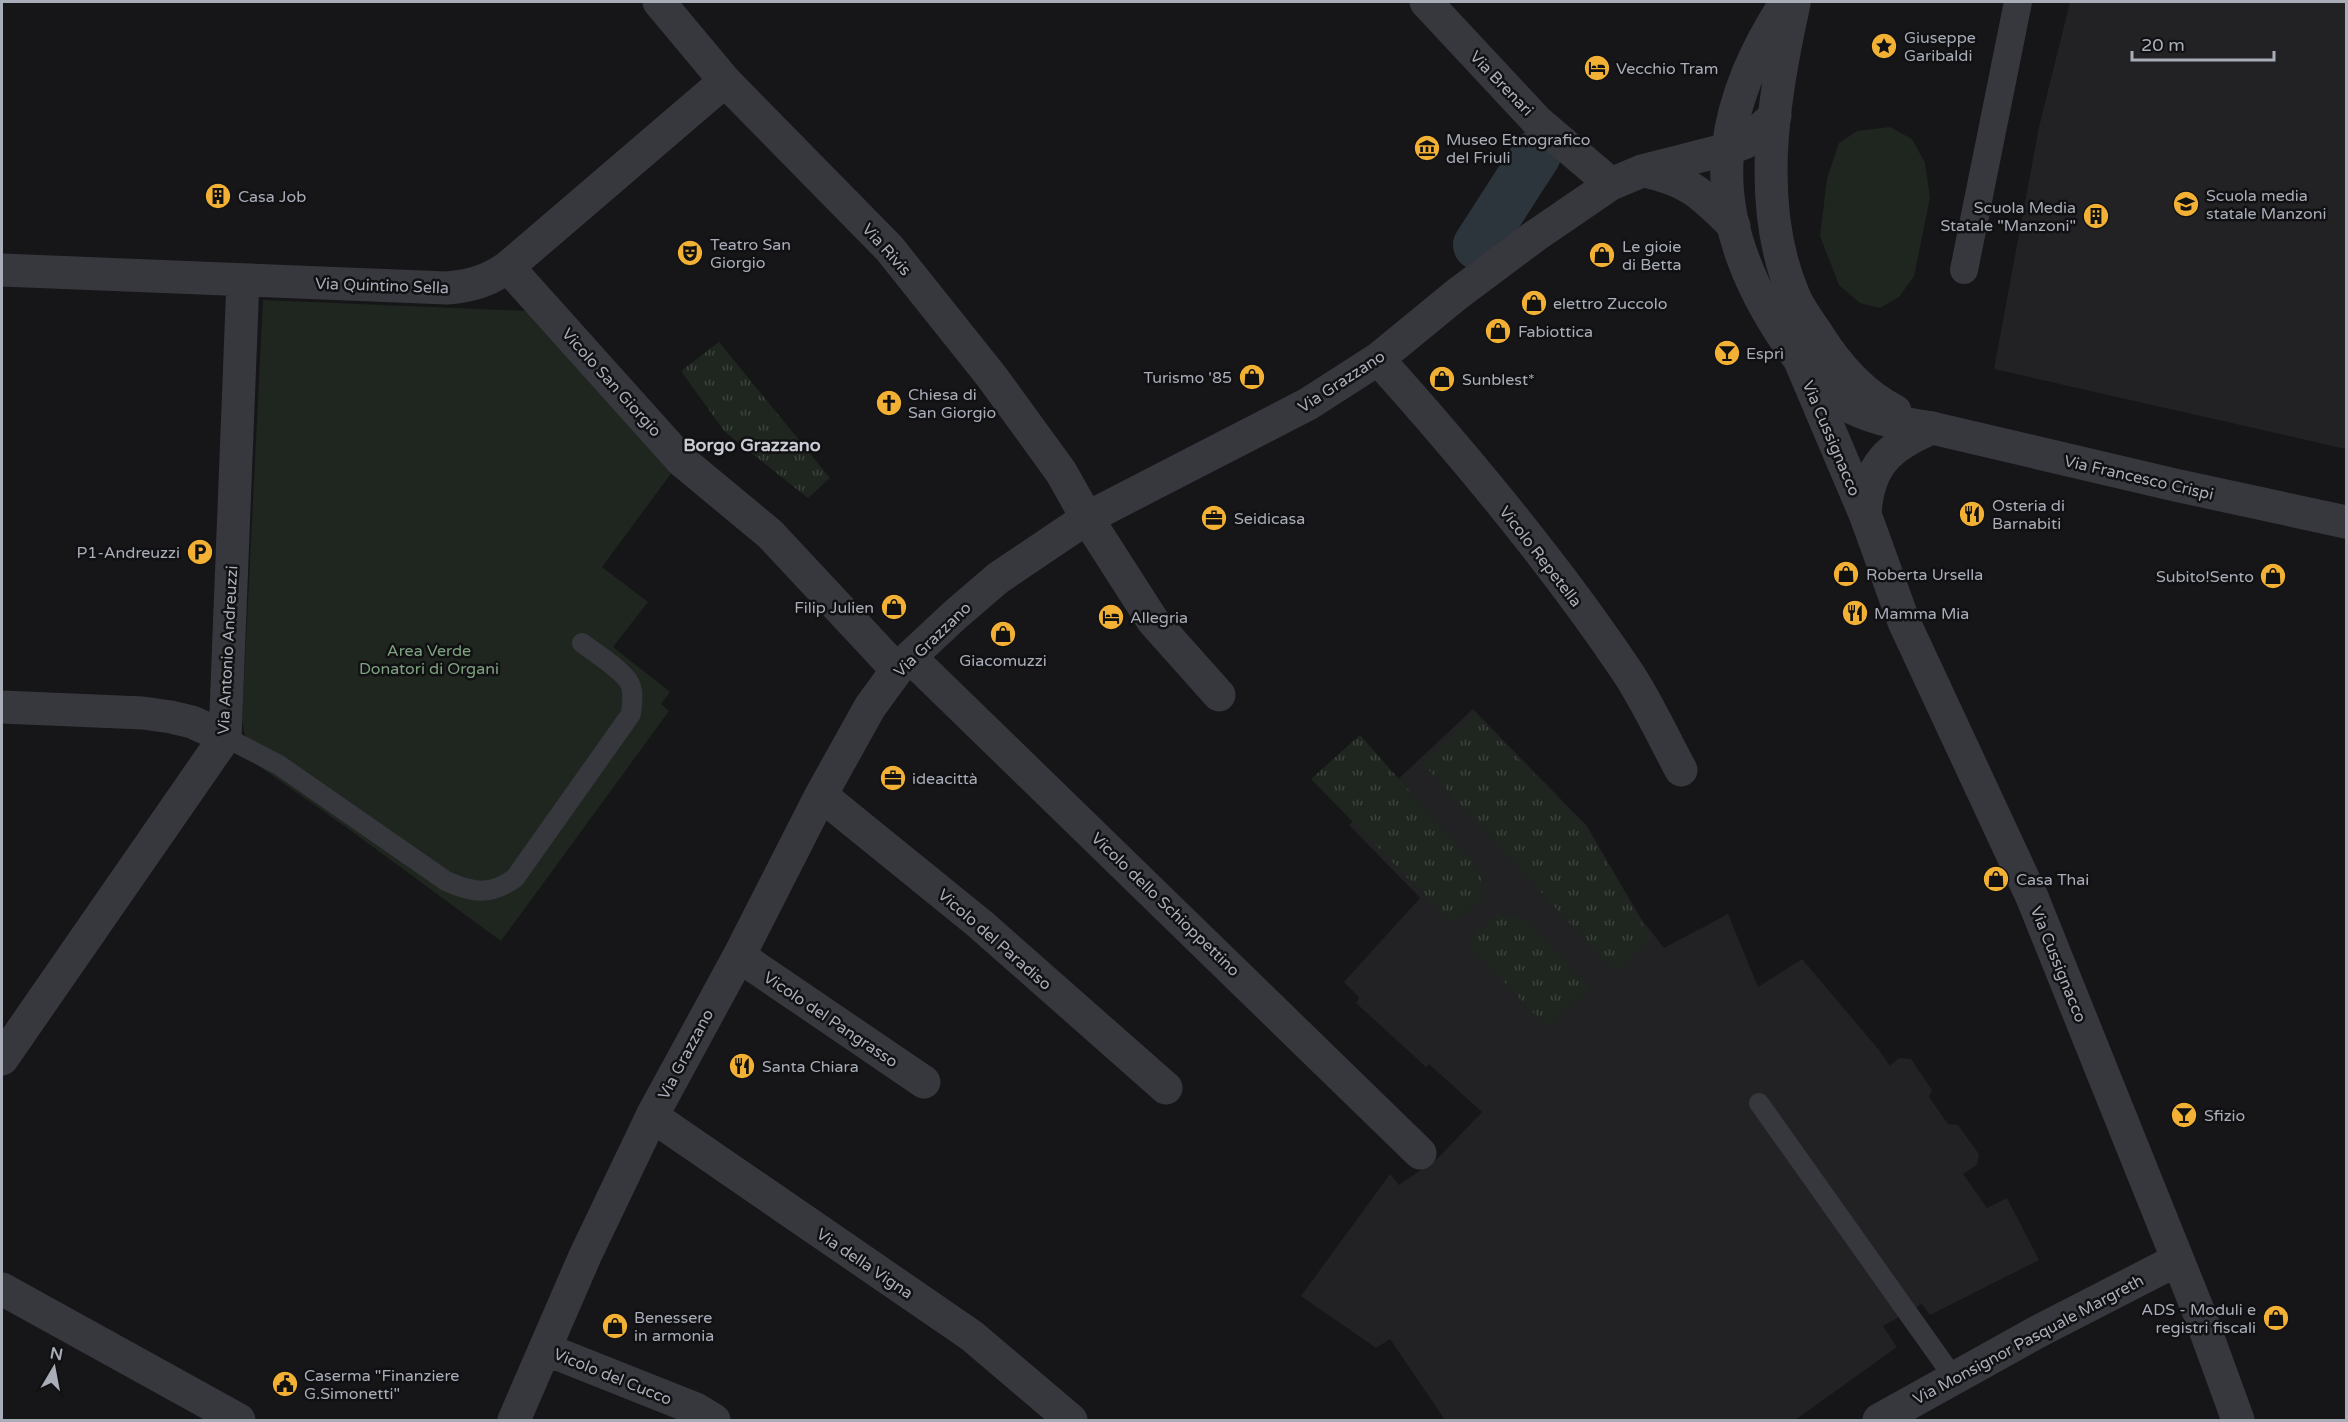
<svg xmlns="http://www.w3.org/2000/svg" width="2348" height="1422" font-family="'Varela Round',sans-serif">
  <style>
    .built { fill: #222225 }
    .grass { fill: url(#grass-tufts) }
    .park { fill: #1e261f }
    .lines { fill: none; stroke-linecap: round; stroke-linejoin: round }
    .canal { stroke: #2c353c; stroke-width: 50 }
    .service { stroke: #37383d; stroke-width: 20 }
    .pedestrian { stroke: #37383d; stroke-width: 28 }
    .minor { stroke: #37383d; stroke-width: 33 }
    .tertiary { stroke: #37383d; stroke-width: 33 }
    .labels { text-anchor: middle; stroke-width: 5; stroke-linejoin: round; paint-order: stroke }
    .poi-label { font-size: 16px; fill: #a8adb8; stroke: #111113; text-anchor: start }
    .street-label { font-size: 16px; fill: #a8adb8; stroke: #111113 }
    .park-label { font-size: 16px; fill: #7fa381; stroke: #111113 }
    .neighbourhood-label { font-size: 18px; font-weight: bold; fill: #c9ccd4; stroke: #111113 }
  </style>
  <defs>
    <pattern id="grass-tufts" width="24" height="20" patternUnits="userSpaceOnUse" patternTransform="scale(1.5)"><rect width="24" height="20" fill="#1e261f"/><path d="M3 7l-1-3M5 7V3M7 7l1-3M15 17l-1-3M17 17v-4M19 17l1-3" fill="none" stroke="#3c433d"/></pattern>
  </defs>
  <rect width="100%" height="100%" fill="#161618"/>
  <path class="built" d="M2070 2H2346V449L1994 369 2039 127Z
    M1473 709 1587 826 1640 917 1664 948 1728 914 1758 987 1802 959 1879 1050 1890 1066 1899 1058 1911 1059 1932 1090 1929 1097 1948 1124 1958 1125 1979 1154 1977 1165 1963 1174 1987 1208 2007 1198 2039 1260 1930 1315 1922 1304 1883 1326 1897 1347 1795 1420H1445L1390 1339 1376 1348 1301 1296 1390 1174 1399 1185 1439 1157 1482 1112 1429 1064 1426 1067 1356 1003 1359 997 1344 982 1420 898 1349 825Z"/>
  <path class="grass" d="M719 342 830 478 808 498 725 432 681 371Z
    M1475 714 1586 828 1651 939 1615 972 1423 764Z
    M1360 735 1481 872V900L1452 923 1311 779Z
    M1497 915 1524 917 1590 989 1547 1027 1467 943Z"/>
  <path class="park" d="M1890 127 1912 139 1925 163 1930 198 1914 276 1899 297 1880 308 1860 303 1839 285 1820 236 1827 179 1839 143 1857 131Z
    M263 300 530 311 673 471 602 567 648 602 613 647 670 692 661 704 669 711 501 941 343 825 250 760 242 721Z"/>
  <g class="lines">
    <path class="canal" d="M1478 245 1536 155"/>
    <path class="service" d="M225 737 279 765 446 881C473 893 490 896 515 878L631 714C632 705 634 693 630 684 624 671 594 652 582 643
      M1759 1103 1954 1378"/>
    <path class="pedestrian" d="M1964 270 2018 2"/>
    <path class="minor" d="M659 2 725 81 889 248 992 377 1061 472 1087 518 1153 621 1219 695
      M1426 2 1537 121 1611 184
      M1644 171C1690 181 1702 194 1734 226
      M508 267 682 461 770 534 897 670
      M2 270 447 288C471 286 488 281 508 267L725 81
      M1378 359C1466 457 1552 560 1626 670 1647 701 1663 737 1681 770
      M1801 363 1865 514
      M1932 428C1889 446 1868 465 1865 514L1904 622 2032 897 2198 1310 2238 1420
      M910 657 1420 1153
      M2 707 143 713 171 717 192 722 225 737
      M821 795 980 924 1166 1088
      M739 956 924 1082
      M2 1059 225 737 243 280
      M652 1116 972 1336 1071 1420
      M2 1289 239 1420
      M545 1349 696 1409 714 1420
      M514 1420 585 1256 652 1116 739 956 821 795 870 707 897 670 910 657 955 615 998 578 1087 518 1308 404 1378 359 1456 295 1535 236 1611 184 1642 171 1728 149 1746 142 1775 116
      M1879 1420 2039 1331 2177 1260"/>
    <path class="tertiary" d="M1786 2C1757 47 1734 95 1728 149 1720 221 1749 287 1789 345 1804 367 1822 390 1845 404 1871 420 1902 423 1932 428L2175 485 2346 522
      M1794 4C1773 98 1755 205 1794 296 1800 310 1810 323 1818 335 1838 367 1862 394 1895 411"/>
  </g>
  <defs>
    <g id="sight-disc" transform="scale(1.35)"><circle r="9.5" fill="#f2b134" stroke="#111113"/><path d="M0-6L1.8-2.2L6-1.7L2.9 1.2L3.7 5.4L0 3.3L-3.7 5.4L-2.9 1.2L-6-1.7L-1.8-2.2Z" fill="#111"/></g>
    <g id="hotel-disc" transform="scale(1.35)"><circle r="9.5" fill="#f2b134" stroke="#111113"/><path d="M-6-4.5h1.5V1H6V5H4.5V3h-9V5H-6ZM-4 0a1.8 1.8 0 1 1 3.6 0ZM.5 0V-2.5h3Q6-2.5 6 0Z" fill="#111"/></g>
    <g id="museum-disc" transform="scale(1.35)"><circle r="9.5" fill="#f2b134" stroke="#111113"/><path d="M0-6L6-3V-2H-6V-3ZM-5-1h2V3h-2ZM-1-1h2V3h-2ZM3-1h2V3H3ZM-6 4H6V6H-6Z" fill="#111"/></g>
    <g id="building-disc" transform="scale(1.35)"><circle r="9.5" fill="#f2b134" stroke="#111113"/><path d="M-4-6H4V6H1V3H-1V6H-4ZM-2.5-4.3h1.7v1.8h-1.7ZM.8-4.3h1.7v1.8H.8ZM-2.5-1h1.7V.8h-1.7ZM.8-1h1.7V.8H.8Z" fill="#111"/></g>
    <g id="school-disc" transform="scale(1.35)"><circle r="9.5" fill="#f2b134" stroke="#111113"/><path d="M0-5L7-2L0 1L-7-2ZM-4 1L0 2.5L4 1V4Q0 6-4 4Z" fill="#111"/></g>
    <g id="theatre-disc" transform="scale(1.35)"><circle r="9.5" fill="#f2b134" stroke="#111113"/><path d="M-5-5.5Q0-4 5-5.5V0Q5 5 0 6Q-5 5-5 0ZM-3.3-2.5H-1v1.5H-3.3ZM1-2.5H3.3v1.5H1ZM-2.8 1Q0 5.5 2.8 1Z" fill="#111"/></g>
    <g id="shop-disc" transform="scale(1.35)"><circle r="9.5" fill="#f2b134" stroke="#111113"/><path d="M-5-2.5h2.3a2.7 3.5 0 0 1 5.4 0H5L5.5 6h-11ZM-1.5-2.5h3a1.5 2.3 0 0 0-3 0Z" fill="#111"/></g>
    <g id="bar-disc" transform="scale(1.35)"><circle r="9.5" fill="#f2b134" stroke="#111113"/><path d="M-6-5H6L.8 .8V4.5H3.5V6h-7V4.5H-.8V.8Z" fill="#111"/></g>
    <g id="church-disc" transform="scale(1.35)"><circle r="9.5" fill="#f2b134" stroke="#111113"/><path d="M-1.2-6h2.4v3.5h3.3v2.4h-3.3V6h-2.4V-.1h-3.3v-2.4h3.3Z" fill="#111"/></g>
    <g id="restaurant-disc" transform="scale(1.35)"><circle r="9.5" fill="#f2b134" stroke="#111113"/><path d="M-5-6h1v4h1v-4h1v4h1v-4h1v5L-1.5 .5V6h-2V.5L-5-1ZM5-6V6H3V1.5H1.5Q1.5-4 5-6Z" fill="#111"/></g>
    <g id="office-disc" transform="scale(1.35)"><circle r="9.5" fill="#f2b134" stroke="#111113"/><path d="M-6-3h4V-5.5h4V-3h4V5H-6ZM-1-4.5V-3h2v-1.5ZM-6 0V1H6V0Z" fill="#111"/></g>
    <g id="parking-disc" transform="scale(1.35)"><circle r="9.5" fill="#f2b134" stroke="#111113"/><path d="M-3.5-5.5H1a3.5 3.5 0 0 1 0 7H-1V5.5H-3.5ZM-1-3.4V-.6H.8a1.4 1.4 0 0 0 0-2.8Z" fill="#111"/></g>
    <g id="civic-disc" transform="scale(1.35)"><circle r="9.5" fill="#f2b134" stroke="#111113"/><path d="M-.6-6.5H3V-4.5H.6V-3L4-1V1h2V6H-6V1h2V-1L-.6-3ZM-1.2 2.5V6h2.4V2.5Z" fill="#111"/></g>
  </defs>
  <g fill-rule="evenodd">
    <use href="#sight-disc" x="1884" y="46"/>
    <use href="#hotel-disc" x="1597" y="68"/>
    <use href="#museum-disc" x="1427" y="148"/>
    <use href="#building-disc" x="218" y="196"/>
    <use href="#school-disc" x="2186" y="204"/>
    <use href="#building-disc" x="2096" y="216"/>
    <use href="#theatre-disc" x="690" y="253"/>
    <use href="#shop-disc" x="1602" y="255"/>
    <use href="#shop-disc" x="1534" y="303"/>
    <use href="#shop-disc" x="1498" y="331"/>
    <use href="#bar-disc" x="1727" y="353"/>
    <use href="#shop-disc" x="1252" y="377"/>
    <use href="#shop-disc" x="1442" y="379"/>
    <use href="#church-disc" x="889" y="403"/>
    <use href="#restaurant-disc" x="1972" y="514"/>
    <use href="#office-disc" x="1214" y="518"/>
    <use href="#parking-disc" x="200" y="552"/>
    <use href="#shop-disc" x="1846" y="574"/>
    <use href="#shop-disc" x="2273" y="576"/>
    <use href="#shop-disc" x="894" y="607"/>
    <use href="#restaurant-disc" x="1855" y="613"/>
    <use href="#hotel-disc" x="1111" y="617"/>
    <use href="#shop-disc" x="1003" y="634"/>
    <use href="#office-disc" x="893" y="778"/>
    <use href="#shop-disc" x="1996" y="879"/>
    <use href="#restaurant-disc" x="742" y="1066"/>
    <use href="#bar-disc" x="2184" y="1115"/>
    <use href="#shop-disc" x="2276" y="1318"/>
    <use href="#shop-disc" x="615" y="1326"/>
    <use href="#civic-disc" x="285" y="1384"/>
  </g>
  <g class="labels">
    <g class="poi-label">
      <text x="1904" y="43">Giuseppe<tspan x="1904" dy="18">Garibaldi</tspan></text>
      <text x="1616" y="74">Vecchio Tram</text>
      <text x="1446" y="145">Museo Etnografico<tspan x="1446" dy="18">del Friuli</tspan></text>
      <text x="2206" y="201">Scuola media<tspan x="2206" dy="18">statale Manzoni</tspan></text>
      <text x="238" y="202">Casa Job</text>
      <text x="2076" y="213" text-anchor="end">Scuola Media<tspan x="2076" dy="18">Statale "Manzoni"</tspan></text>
      <text x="710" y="250">Teatro San<tspan x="710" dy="18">Giorgio</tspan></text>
      <text x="1622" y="252">Le gioie<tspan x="1622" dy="18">di Betta</tspan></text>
      <text x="1553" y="309">elettro Zuccolo</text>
      <text x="1518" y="337">Fabiottica</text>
      <text x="1746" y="359">Esprì</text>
      <text x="1232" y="383" text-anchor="end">Turismo '85</text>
      <text x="1462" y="385">Sunblest*</text>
      <text x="908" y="400">Chiesa di<tspan x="908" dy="18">San Giorgio</tspan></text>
      <text x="1992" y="511">Osteria di<tspan x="1992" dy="18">Barnabiti</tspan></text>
      <text x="1234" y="524">Seidicasa</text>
      <text x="180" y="558" text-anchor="end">P1-Andreuzzi</text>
      <text x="1866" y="580">Roberta Ursella</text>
      <text x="2254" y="582" text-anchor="end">Subito!Sento</text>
      <text x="874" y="613" text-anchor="end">Filip Julien</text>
      <text x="1874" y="619">Mamma Mia</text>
      <text x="1130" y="623">Allegria</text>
      <text x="1003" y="666" text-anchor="middle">Giacomuzzi</text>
      <text x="912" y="784">ideacittà</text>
      <text x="2016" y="885">Casa Thai</text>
      <text x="762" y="1072">Santa Chiara</text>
      <text x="2204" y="1121">Sfizio</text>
      <text x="2256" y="1315" text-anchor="end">ADS - Moduli e<tspan x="2256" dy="18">registri fiscali</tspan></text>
      <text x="634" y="1323">Benessere<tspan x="634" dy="18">in armonia</tspan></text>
      <text x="304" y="1381">Caserma "Finanziere<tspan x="304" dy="18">G.Simonetti"</tspan></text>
    </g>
    <g class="street-label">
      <text transform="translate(1502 83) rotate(46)" y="6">Via Brenari</text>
      <text transform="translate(887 249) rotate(48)" y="6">Via Rivis</text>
      <text transform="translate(382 285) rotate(2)" y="6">Via Quintino Sella</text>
      <text transform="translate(1341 381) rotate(-33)" y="6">Via Grazzano</text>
      <text transform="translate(612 382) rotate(48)" y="6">Vicolo San Giorgio</text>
      <text transform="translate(1832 438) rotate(67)" y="6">Via Cussignacco</text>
      <text transform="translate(2139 477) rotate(13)" y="6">Via Francesco Crispi</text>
      <text transform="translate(1541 556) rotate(52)" y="6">Vicolo Repetella</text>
      <text transform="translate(932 639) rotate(-44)" y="6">Via Grazzano</text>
      <text transform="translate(227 650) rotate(-87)" y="6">Via Antonio Andreuzzi</text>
      <text transform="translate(1166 904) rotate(44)" y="6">Vicolo dello Schioppettino</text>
      <text transform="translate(995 939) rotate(41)" y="6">Vicolo del Paradiso</text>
      <text transform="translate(2059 964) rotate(68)" y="6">Via Cussignacco</text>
      <text transform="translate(831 1019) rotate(34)" y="6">Vicolo del Pangrasso</text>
      <text transform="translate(685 1054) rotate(-62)" y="6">Via Grazzano</text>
      <text transform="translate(865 1263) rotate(34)" y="6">Via della Vigna</text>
      <text transform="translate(2028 1339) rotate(-28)" y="6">Via Monsignor Pasquale Margreth</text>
      <text transform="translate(613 1376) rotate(22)" y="6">Vicolo del Cucco</text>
    </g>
    <g class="park-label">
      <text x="429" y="656">Area Verde<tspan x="429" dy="18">Donatori di Organi</tspan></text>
    </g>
    <g class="neighbourhood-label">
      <text x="752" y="451">Borgo Grazzano</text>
    </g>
  </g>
  <rect width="2348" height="1422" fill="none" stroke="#a8adb8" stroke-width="6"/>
  <g transform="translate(54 1368) rotate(10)" stroke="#111113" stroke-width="4.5" paint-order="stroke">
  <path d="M0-4.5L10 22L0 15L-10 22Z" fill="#a8adb8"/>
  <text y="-9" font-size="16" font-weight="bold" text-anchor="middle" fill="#a8adb8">N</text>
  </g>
  <path d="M2132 51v9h142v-9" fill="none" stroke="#a8adb8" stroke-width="3"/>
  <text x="2141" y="51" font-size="18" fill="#a8adb8" stroke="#111113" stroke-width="4.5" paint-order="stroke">20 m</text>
</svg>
